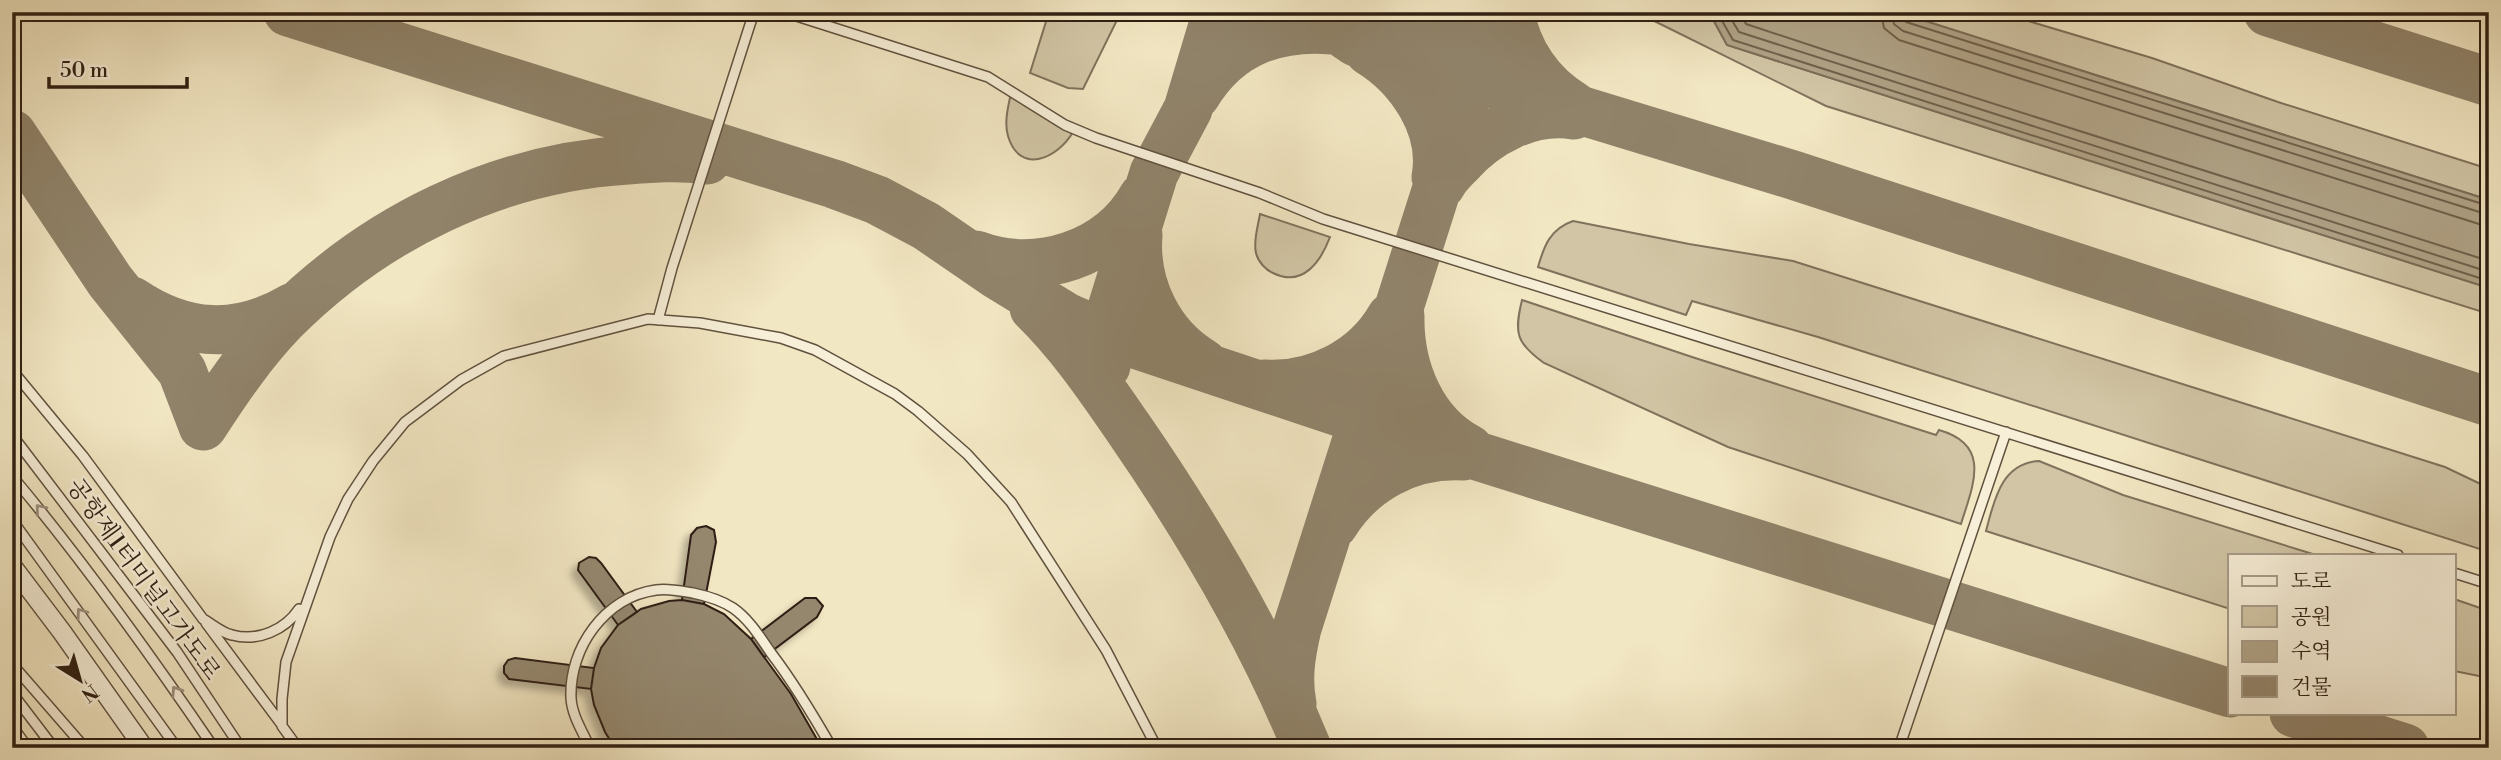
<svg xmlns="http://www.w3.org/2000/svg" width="2501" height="760" font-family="'Libre Bodoni','Noto Serif KR',serif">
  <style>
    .green { fill: #d1c5a5; stroke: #80725c; stroke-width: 2 }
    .water { fill: #b0a387; stroke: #7c6e58; stroke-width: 2 }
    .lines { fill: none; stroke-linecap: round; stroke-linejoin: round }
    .shore { stroke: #70614c; stroke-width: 2 }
    .taxiway { stroke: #90836a; stroke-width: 49 }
    .building { fill: #94876e; stroke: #2f1f12; stroke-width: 2; filter: url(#shadow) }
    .service-casing { stroke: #60513e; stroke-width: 12 }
    .minor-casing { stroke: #60513e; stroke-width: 21 }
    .service { stroke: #f7efd8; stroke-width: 9 }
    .minor { stroke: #f7efd8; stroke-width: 18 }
    .oneway { stroke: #9d917f }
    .labels { text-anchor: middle; stroke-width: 5; stroke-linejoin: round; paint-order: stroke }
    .street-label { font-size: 24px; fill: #2f1f12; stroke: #f7efd8 }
  </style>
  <defs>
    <filter id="shadow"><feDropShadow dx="-6" dy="6" stdDeviation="3.5" flood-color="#0004"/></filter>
  </defs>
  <rect width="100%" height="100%" fill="#f2e7c3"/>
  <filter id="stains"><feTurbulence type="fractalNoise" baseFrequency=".00286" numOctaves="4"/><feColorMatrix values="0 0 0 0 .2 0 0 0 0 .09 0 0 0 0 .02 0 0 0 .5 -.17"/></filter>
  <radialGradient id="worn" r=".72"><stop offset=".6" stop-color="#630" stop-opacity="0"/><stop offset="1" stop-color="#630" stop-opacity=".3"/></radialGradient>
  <path class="green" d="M1049 12H1121L1083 89 1068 88 1030 73Z
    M1636 12H1709L1727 45 2489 288V314L1826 106Z
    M1897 12H1998L2152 58 2278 102 2489 169V200Z
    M1011 93 1073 132C1058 158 1020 176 1008 136 1004 123 1008 107 1011 93Z
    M1260 214 1330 237C1321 261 1303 288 1273 273 1266 270 1258 262 1256 253 1253 241 1258 226 1260 214Z
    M1573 221 1689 244 1793 261 2445 467 2489 488V552L1818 337 1692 301 1686 315 1538 267C1544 246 1550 229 1573 221Z
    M1522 300 1692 357 1936 435 1939 430C1992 445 1973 485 1961 524L1728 447 1544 363C1516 343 1514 333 1522 300Z
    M2039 461 2123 495 2316 555H2230V609L1986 531C1994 501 2001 463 2039 461Z
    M2454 599 2489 611V678L2454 671Z"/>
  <path class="water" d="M1709 12H1897L2489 200V288L1727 45Z"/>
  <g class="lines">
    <path class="shore" d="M1717 12 1733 40 2489 281
      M1727 12 1739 32 2489 272
      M1739 12 1746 24 1831 52 2489 261
      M1881 12 1884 28 1899 40 2479 224 2489 225
      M1891 12 1894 24 1903 31 2489 215
      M1900 12 1901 18 1906 22 2489 206"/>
    <path class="taxiway" d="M288 12 834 184 877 200 926 226 996 274 1066 317 1105 334 1363 420 2230 693
      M1312 12 1356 42 1793 175 2489 402
      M1510 12C1516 51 1540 86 1574 106
      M2268 12 2489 82
      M1371 44C1404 47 1442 34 1467 12
      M1369 51C1410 76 1445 127 1436 177
      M1196 95C1229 40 1281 23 1343 31
      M12 134 110 281 182 371 203 426
      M1441 185C1445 177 1452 170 1458 164 1486 132 1531 108 1574 115
      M1138 235C1134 286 1159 337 1203 363
      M976 255C1037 278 1111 254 1143 197
      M132 301C184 336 237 340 293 307
      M1034 308C1071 344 1100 387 1129 429 1198 529 1261 635 1307 748
      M1400 316C1399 368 1421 424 1469 449
      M1106 366 1105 334 1108 321 1154 173 1188 109 1217 12
      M1265 384C1315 387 1366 361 1391 317
      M203 426C227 389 252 352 283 320 375 228 496 168 628 160 654 158 680 156 707 160
      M1334 524C1362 479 1410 453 1464 456
      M1292 704C1287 677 1291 654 1297 628L1493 12
      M2294 713 2405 748"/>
  </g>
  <path class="building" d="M706 526 714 530 716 542 704 604 682 600 691 535 697 528Z
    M589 557 596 558 601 563 637 612 618 625 578 570 579 563Z
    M805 598H816L823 606 817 617 764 657 751 639Z
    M682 600 704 604 724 614 751 639 791 694 822 748H615L605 732 594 705 591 689 594 668 601 648 618 625 641 609 669 601Z
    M515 658 594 668 591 689 509 679 504 673V666L508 660Z"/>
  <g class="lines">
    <g class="service-casing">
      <path id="service" d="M784 12 988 77 1065 125 1096 138 1260 193 1323 219 2398 555
        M658 320 672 268 754 12
        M12 370 83 456 203 619C212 624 222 633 232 635 258 642 285 630 299 609
        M12 435 177 652 241 748
        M12 476C85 563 150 654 214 748
        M12 520 177 748
        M2454 573 2489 584
        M206 623 282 725
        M12 664 85 748
        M12 693 54 748
        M12 726 28 748
        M298 748 282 726V699L286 662 330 537 348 499 373 461 405 422 461 380 504 356 648 319 700 323 781 338 815 350 895 394 918 411 967 454 1011 502 1106 650 1157 748
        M590 748C583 732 572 716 571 698 569 648 605 597 656 590 668 588 681 591 693 593 707 596 721 600 733 608 749 619 760 637 771 653 794 683 813 715 832 748
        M1899 748 2006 432"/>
    </g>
    <g class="minor-casing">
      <path id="minor" d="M12 566 62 632 144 748"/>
    </g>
    <use href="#service" class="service"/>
    <use href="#minor" class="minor"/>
  </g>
  <defs><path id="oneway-chevron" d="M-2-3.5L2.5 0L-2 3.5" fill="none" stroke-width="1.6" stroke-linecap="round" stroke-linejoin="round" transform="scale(1.75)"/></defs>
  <g class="oneway">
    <use href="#oneway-chevron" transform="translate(40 509) rotate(-130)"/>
    <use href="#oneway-chevron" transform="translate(81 613) rotate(-126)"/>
    <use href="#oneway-chevron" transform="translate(176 691) rotate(-124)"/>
  </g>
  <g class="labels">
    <g class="street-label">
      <text transform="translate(144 579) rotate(54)" y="8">공항제1터미널고가도로</text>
    </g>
  </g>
  <rect width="2501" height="760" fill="none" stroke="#f2e7c3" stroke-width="42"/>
  <rect x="14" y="14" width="2473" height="732" fill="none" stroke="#2f1f12" stroke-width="3.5"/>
  <rect x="21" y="21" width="2459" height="718" fill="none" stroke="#2f1f12" stroke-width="2"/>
  <rect x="2228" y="554" width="228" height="161" fill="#f7efd8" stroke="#a79c89" stroke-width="2"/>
  <rect x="2242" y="576" width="35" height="10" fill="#f7efd8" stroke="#a79c89" stroke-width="2"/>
  <text x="2291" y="588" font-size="21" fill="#2f1f12">도로</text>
  <rect x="2242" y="606" width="35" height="21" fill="#d1c5a5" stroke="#a79c89" stroke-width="2"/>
  <text x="2291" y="624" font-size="21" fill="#2f1f12">공원</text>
  <rect x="2242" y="641" width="35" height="21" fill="#b0a387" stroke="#a79c89" stroke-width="2"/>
  <text x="2291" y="658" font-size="21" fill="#2f1f12">수역</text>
  <rect x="2242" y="676" width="35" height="21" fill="#94876e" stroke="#a79c89" stroke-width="2"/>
  <text x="2291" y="694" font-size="21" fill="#2f1f12">건물</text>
  <g transform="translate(80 680) rotate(143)" stroke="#f7efd8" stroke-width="5" paint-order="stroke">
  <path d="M0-5L12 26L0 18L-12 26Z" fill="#2f1f12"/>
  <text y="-10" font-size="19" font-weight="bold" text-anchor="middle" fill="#2f1f12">N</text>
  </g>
  <path d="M49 77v10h138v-10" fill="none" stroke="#2f1f12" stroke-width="3.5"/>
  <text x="60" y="77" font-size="21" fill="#2f1f12" stroke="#f7efd8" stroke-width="5" paint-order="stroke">50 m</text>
  <rect width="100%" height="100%" filter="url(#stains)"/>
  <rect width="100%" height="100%" fill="url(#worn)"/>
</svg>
